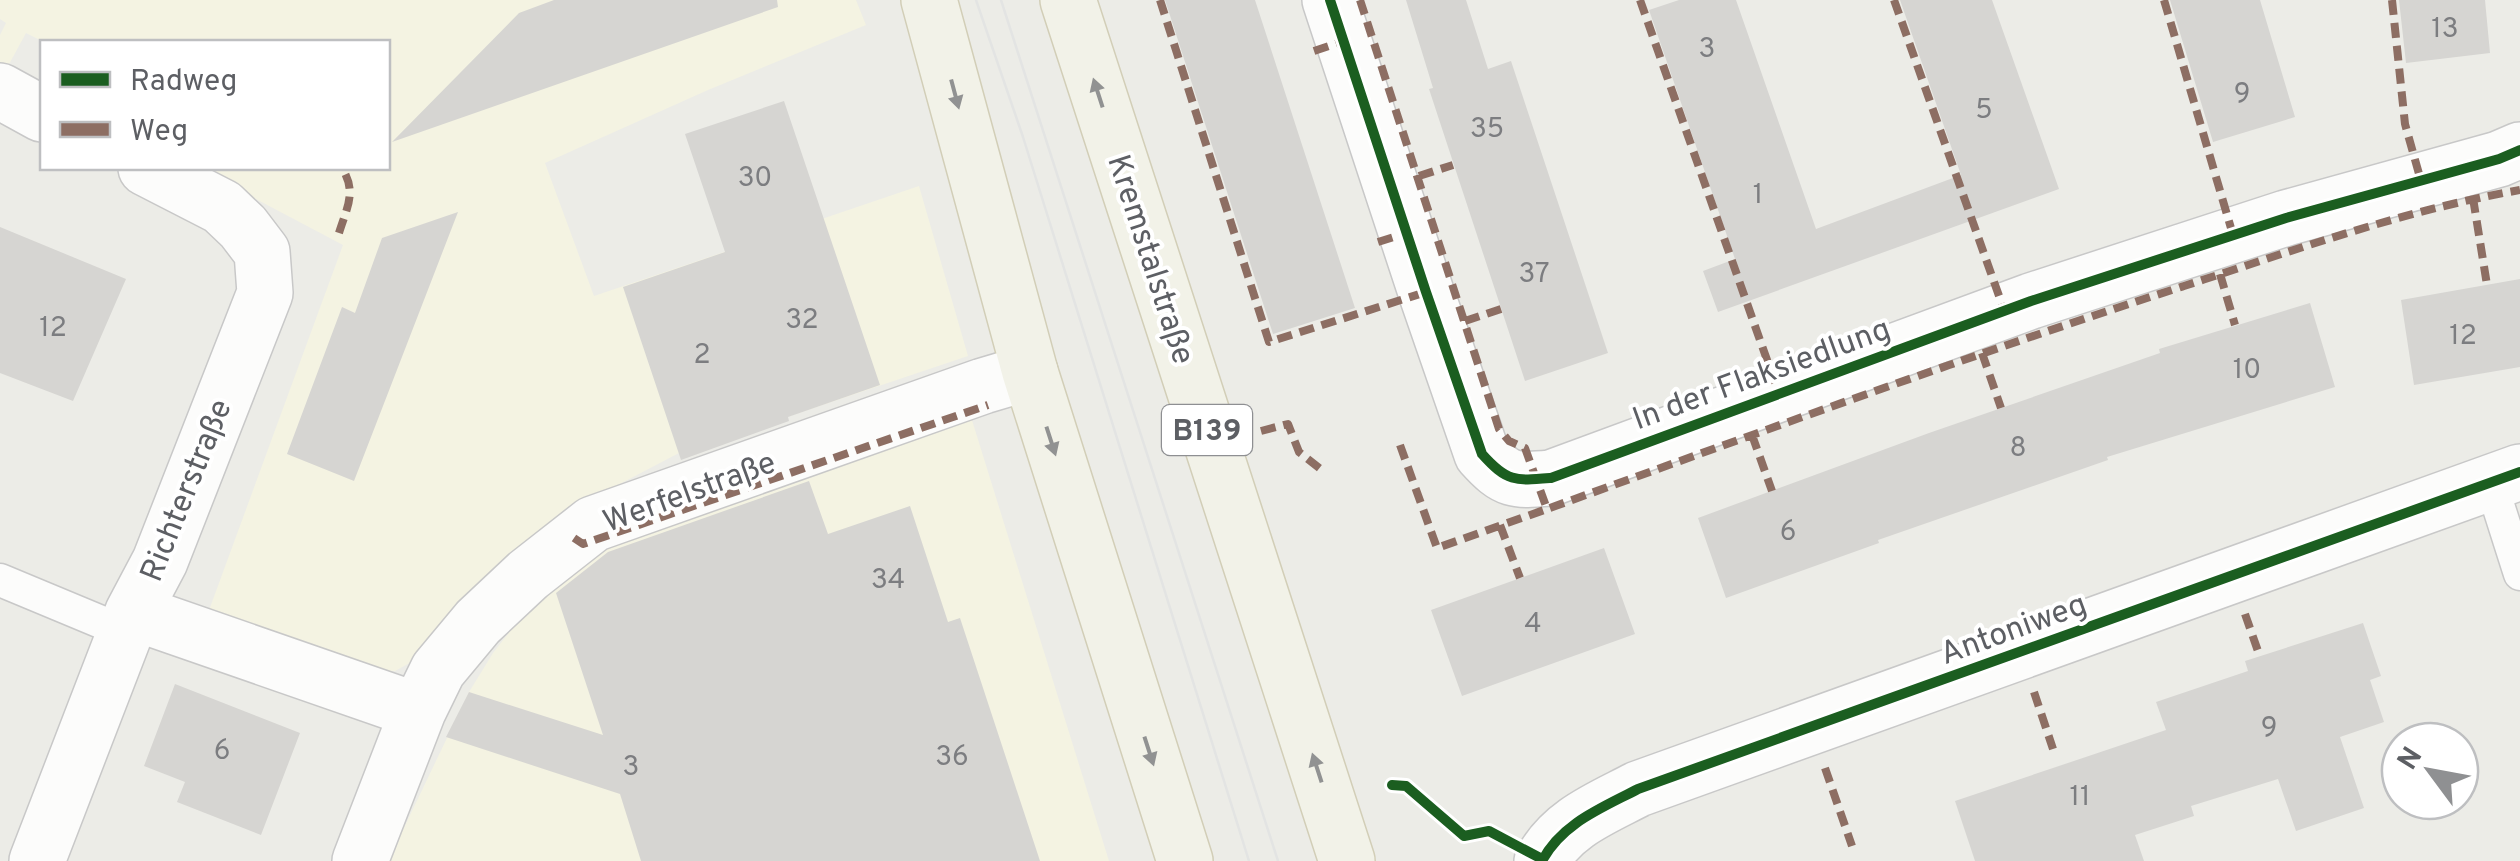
<svg xmlns="http://www.w3.org/2000/svg" width="2520" height="861" font-family="Overpass,sans-serif">
  <style>
    .commercial { fill: #f4f3e2 }
    .building { fill: #d6d5d2 }
    .lines { fill: none; stroke-linecap: round; stroke-linejoin: round }
    .service-casing { stroke: #c8c8c8; stroke-width: 35 }
    .minor-casing { stroke: #c8c8c8; stroke-width: 58 }
    .primary-casing { stroke: #d2ceb7; stroke-width: 58 }
    .service { stroke: #fcfcfb; stroke-width: 32 }
    .minor { stroke: #fcfcfb; stroke-width: 55 }
    .primary { stroke: #f2f2e8; stroke-width: 55 }
    .tram { stroke: #e3e4e3; stroke-width: 2.5 }
    .quiet { stroke: #8d6e63; stroke-width: 8; stroke-dasharray: 15 8; stroke-linecap: butt }
    .cycleway-casing { stroke: #fff; stroke-width: 16 }
    .cycleway { stroke: #1b5e20; stroke-width: 10 }
    .oneway { fill: #919292 }
    .labels { text-anchor: middle; stroke-width: 8; stroke-linejoin: round; paint-order: stroke }
    .number-label { font-size: 28px; fill: #7c7d80 }
    .shield { fill: #fff; stroke: #8e8f92; stroke-width: 2.5 }
    .shield-label { font-size: 30px; font-weight: bold; fill: #5d5f64 }
    .street-label { font-size: 32px; fill: #5d5f64; stroke: #fff }
  </style>
  <rect width="100%" height="100%" fill="#ecece7"/>
  <path class="commercial" d="M0 0H856L866 25 708 90 545 163 594 296 919 186 968 356 679 453 591 499 415 660 395 671 376 672 208 613 343 245 197 168H388V42H44L26 33 7 68 0 64V35L6 23 0 19Z
    M971 417 1109 861H391L401 834 469 692 493 653 551 579 591 550Z"/>
  <path class="building" d="M554 0H777L778 7 392 142 519 13Z
    M1165 0H1255L1355 308 1273 334Z
    M1406 0H1466L1488 69 1511 61 1608 353 1525 381 1429 89 1433 88Z
    M1679 0H1736L1816 229 1961 175 1900 0H1992L2059 189 1718 312 1703 271 1735 259 1649 10Z
    M2170 0H2260L2295 117 2213 142Z
    M2399 0H2485L2490 53 2406 63Z
    M784 101 880 385 788 417 789 421 681 460 623 287 725 252 685 134Z
    M458 212 354 481 287 454 342 307 355 313 382 238Z
    M0 227 126 279 73 401 0 373Z
    M2520 279V367L2414 385 2401 300Z
    M2310 303 2335 387 2107 457 2108 460 1878 540 1879 543 1726 598 1698 518 1929 433 2160 353 2159 349Z
    M809 481 828 534 910 506 948 622 960 618 1040 861H641L620 794 446 737 469 692 603 735 556 593 608 552Z
    M1604 548 1635 634 1462 696 1431 610Z
    M2363 623 2381 676 2370 680 2384 722 2340 737 2364 808 2296 831 2278 779 2191 806 2194 816 2135 835 2144 861H1975L1955 801 2166 730 2156 702 2248 671 2245 661Z
    M175 684 300 733 261 835 177 802 185 782 144 766Z"/>
  <g class="lines">
    <g class="service-casing">
      <path id="service" d="M2491 483 2520 574
        M0 580 125 632"/>
    </g>
    <g class="minor-casing">
      <path id="minor" d="M1330 0 1426 292 1482 454C1507 482 1515 481 1551 478L2031 301 2286 218 2499 159 2520 150
        M0 91 42 114
        M133 612 418 711
        M37 861 133 612 160 561 265 293 262 252 243 227 222 207 146 168
        M360 861 418 711 438 670 478 622 528 575 593 524 983 386 1030 372
        M1542 861C1562 823 1602 808 1638 789L2520 472"/>
    </g>
    <g class="primary-casing">
      <path id="primary" d="M929 0 1030 372 1185 861
        M1068 0 1347 861"/>
    </g>
    <use href="#service" class="service"/>
    <use href="#minor" class="minor"/>
    <use href="#primary" class="primary"/>
    <path class="tram" d="M976 0 1023 137 1249 861
      M1001 0 1278 861"/>
    <path class="quiet" d="M1160 0 1269 342 1426 292
      M1360 0 1499 429 1509 441 1525 448 1547 509C1758 433 1970 355 2184 286 2295 250 2405 210 2520 190
      M1640 0 1779 394
      M1894 0 2004 310
      M2164 0 2233 235
      M2392 0 2405 124 2421 181
      M1314 51 1344 41
      M1419 176 1453 165
      M2473 198 2487 285
      M339 233C347 207 357 192 342 168
      M1378 242 1407 233
      M2220 274 2235 325
      M1465 321 1501 309
      M1982 353 2001 408
      M1261 431 1288 424 1299 452 1323 471
      M1752 435 1772 491
      M1400 445 1437 548 1547 509
      M1500 525 1520 578
      M574 538 583 544 988 405
      M2245 614 2259 654
      M2034 692 2053 749
      M1825 768 1852 846"/>
    <g class="cycleway-casing">
      <path id="cycleway" d="M1330 0 1426 292 1482 454C1507 482 1515 481 1551 478L2031 301 2286 218 2499 159 2520 150
        M1392 785 1406 786 1464 836 1489 831 1542 859
        M1542 861C1562 823 1602 808 1638 789L2520 472"/>
    </g>
    <use href="#cycleway" class="cycleway"/>
  </g>
  <defs><path id="oneway-solid" d="M-6-.8H1V-3.2L6.5 0L1 3.2V.8H-6Z" transform="scale(2.5)"/></defs>
  <g class="oneway">
    <use href="#oneway-solid" transform="translate(1098 93) rotate(-108)"/>
    <use href="#oneway-solid" transform="translate(955 94) rotate(75)"/>
    <use href="#oneway-solid" transform="translate(1051 441) rotate(72)"/>
    <use href="#oneway-solid" transform="translate(1149 751) rotate(72)"/>
    <use href="#oneway-solid" transform="translate(1317 768) rotate(-108)"/>
  </g>
  <g class="labels">
    <g class="number-label">
      <text x="2445" y="37">13</text>
      <text x="1707" y="57">3</text>
      <text x="2242" y="102">9</text>
      <text x="1984" y="118">5</text>
      <text x="1487" y="137">35</text>
      <text x="755" y="186">30</text>
      <text x="1758" y="203">1</text>
      <text x="1534" y="282">37</text>
      <text x="802" y="328">32</text>
      <text x="53" y="336">12</text>
      <text x="2463" y="344">12</text>
      <text x="702" y="363">2</text>
      <text x="2247" y="378">10</text>
      <text x="2018" y="456">8</text>
      <text x="1788" y="540">6</text>
      <text x="888" y="588">34</text>
      <text x="1533" y="632">4</text>
      <text x="2269" y="736">9</text>
      <text x="222" y="759">6</text>
      <text x="952" y="765">36</text>
      <text x="631" y="775">3</text>
      <text x="2080" y="805">11</text>
    </g>
    <rect class="shield" x="1162" y="405" width="90" height="50" rx="8"/>
    <g class="shield-label">
      <text x="1207" y="440">B139</text>
    </g>
    <g class="street-label">
      <text transform="translate(1152 259) rotate(72)" y="11">Kremstalstraße</text>
      <text transform="translate(1761 373) rotate(-20)" y="11">In der Flaksiedlung</text>
      <text transform="translate(185 490) rotate(-68)" y="11">Richterstraße</text>
      <text transform="translate(689 491) rotate(-20)" y="11">Werfelstraße</text>
      <text transform="translate(2013 628) rotate(-20)" y="11">Antoniweg</text>
    </g>
  </g>
  <rect x="40" y="40" width="350" height="130" fill="#ffffff" stroke="#bebfc1" stroke-width="2.5"/>
  <rect x="60" y="72" width="50" height="15" fill="#1b5e20" stroke="#bebfc1" stroke-width="2.5"/>
  <text x="130" y="90" font-size="30" fill="#5d5f64">Radweg</text>
  <rect x="60" y="122" width="50" height="15" fill="#8d6e63" stroke="#bebfc1" stroke-width="2.5"/>
  <text x="130" y="140" font-size="30" fill="#5d5f64">Weg</text>
  <g transform="translate(2430 771) rotate(302)"><circle r="48" fill="#ffffff" stroke="#bebfc1" stroke-width="2.5"/>
  <path d="M0-8L18 38L0 25L-18 38Z" fill="#8f9092"/>
  <text y="-15" font-size="28" font-weight="bold" text-anchor="middle" fill="#5d5f64">N</text>
  </g>
</svg>
